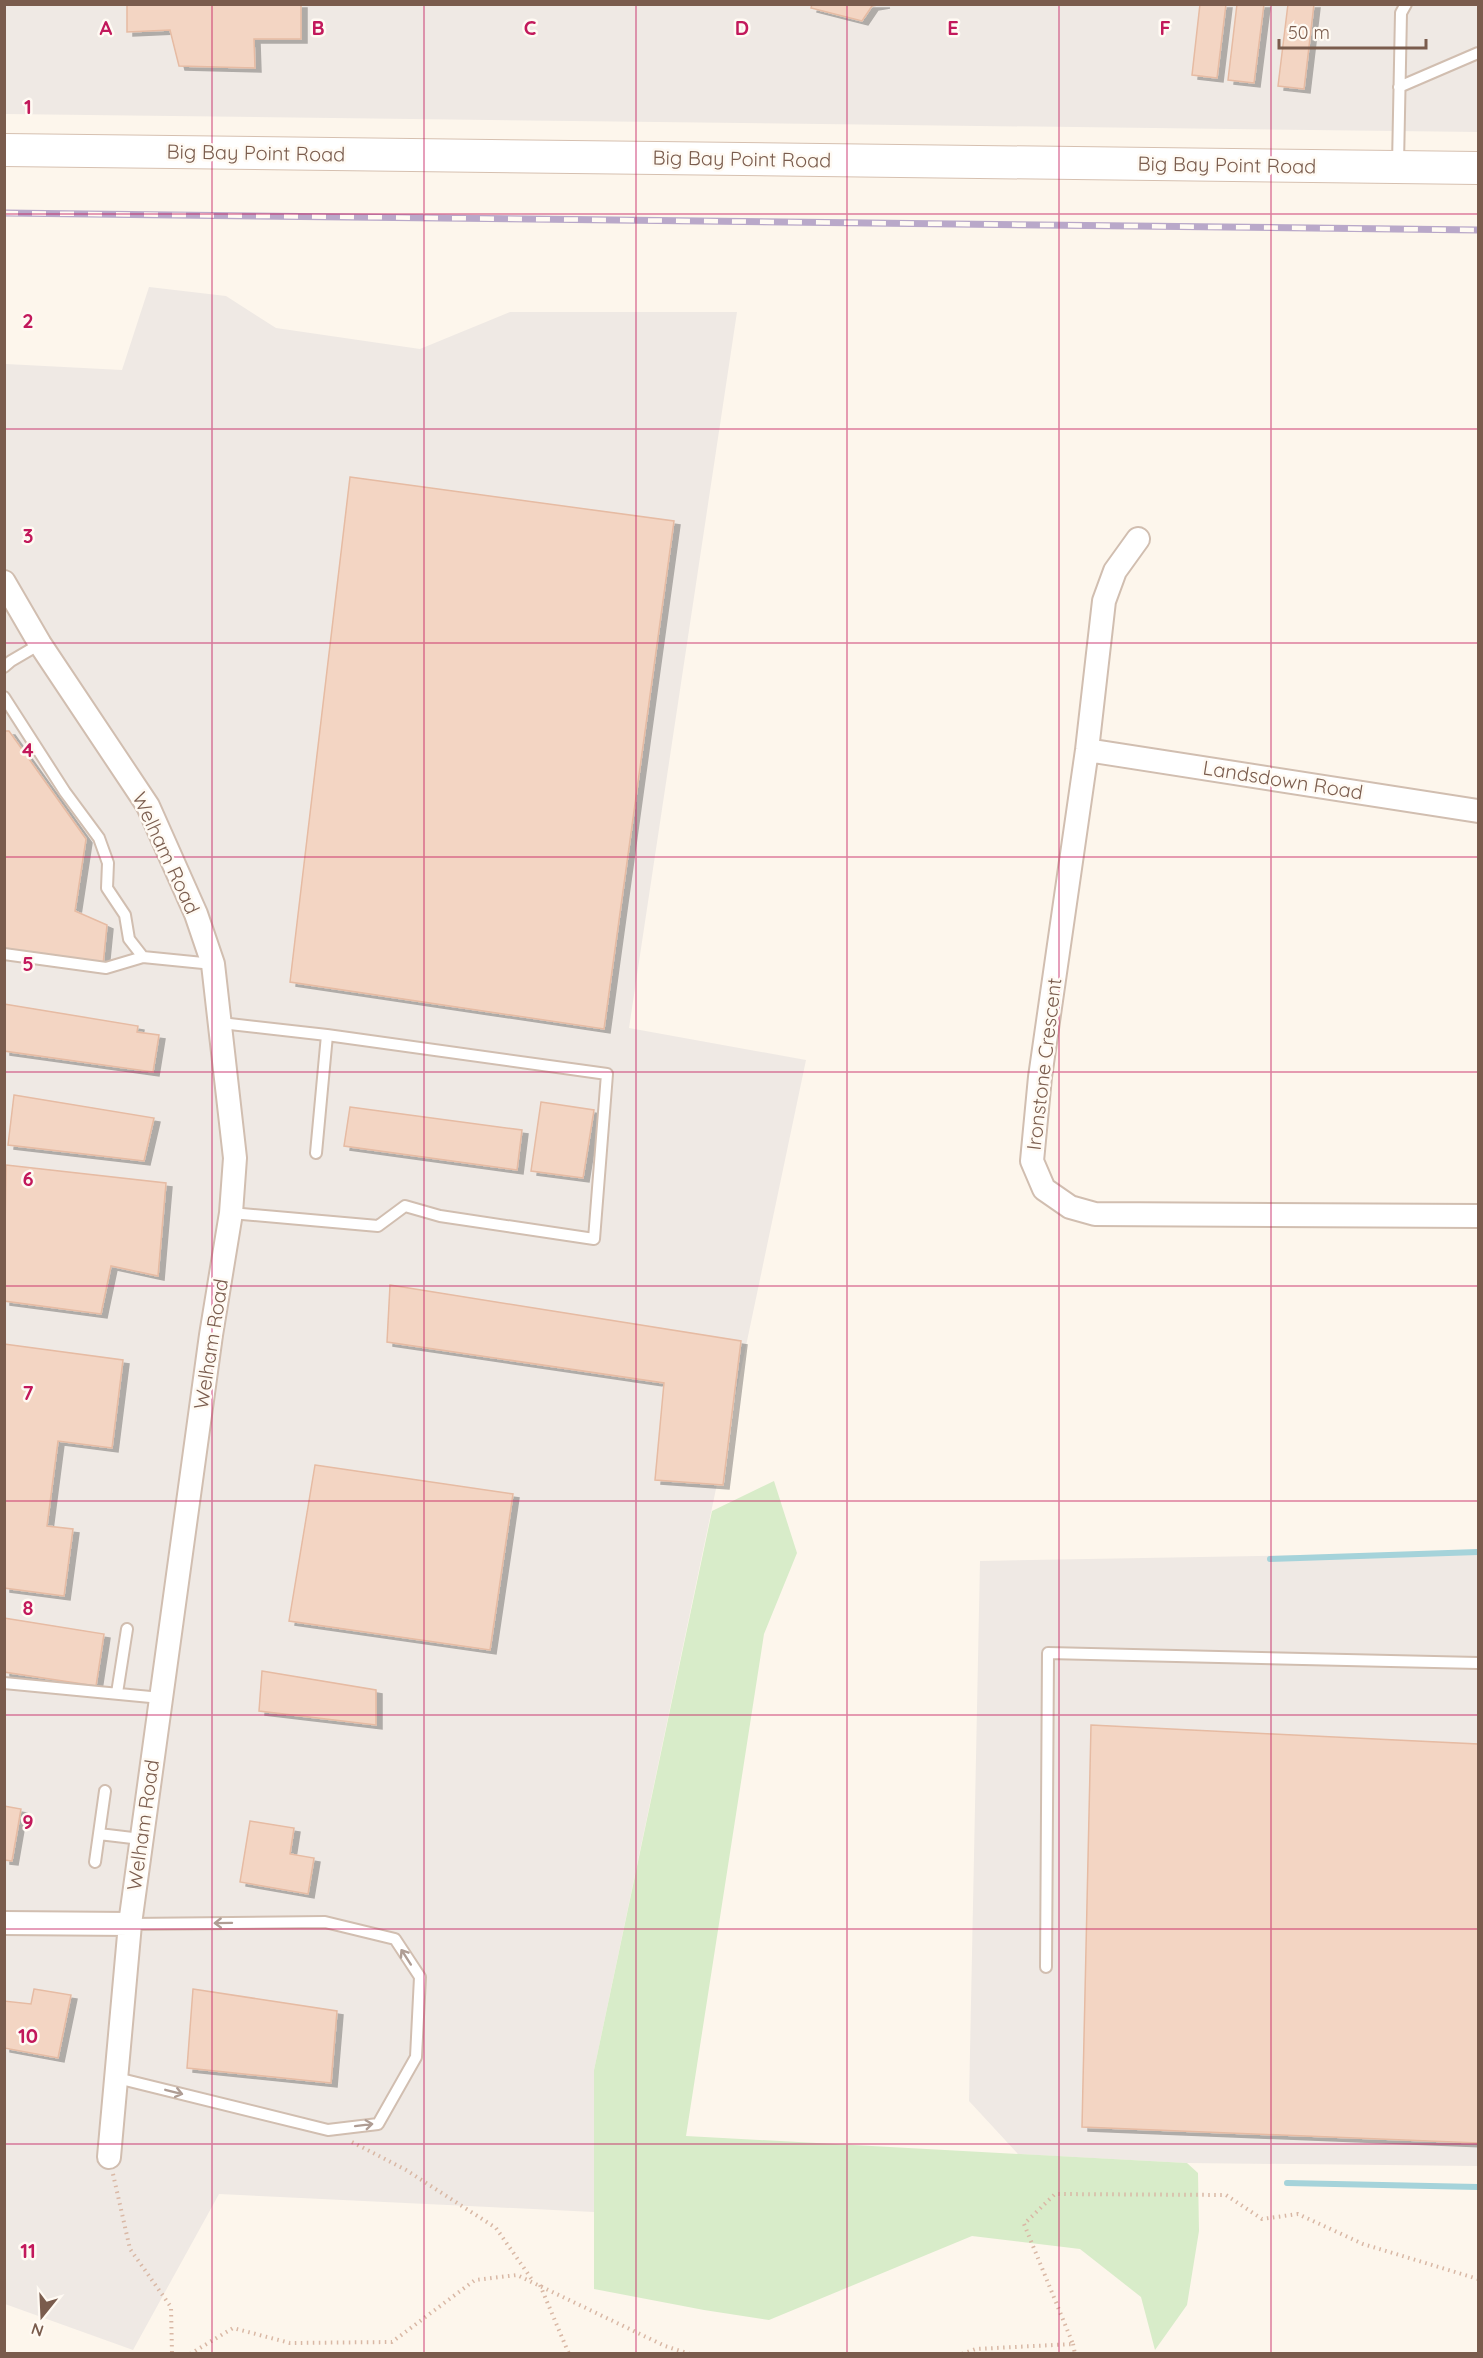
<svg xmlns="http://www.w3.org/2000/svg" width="1483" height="2358" font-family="Quicksand,sans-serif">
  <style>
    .industrial { fill: #efe9e4 }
    .green { fill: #d8ecc9 }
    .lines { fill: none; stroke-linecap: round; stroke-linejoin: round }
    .stream { stroke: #a5d3da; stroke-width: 6 }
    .building { fill: #f3d5c3; stroke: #e6bba3; stroke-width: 1.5; filter: url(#shadow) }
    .lane-casing { stroke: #d1beb0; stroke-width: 14 }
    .street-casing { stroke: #d1beb0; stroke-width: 26 }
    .secondary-casing { stroke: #d6c0b0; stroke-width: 34 }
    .path { stroke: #d9b8a5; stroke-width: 4; stroke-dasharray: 1.5 4.5; stroke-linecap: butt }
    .lane { stroke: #fff; stroke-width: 10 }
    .street { stroke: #fff; stroke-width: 22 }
    .secondary { stroke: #fff; stroke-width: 32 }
    .rail-casing { stroke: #b9a8c9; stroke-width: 7 }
    .rail { stroke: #fffaf3; stroke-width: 4.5; stroke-dasharray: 14; stroke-linecap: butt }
    .oneway { stroke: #af9d94 }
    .grid { fill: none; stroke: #c2185b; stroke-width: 1.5; stroke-opacity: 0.55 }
    .labels { text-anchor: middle; stroke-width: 5; stroke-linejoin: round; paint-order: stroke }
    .street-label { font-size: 20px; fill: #7a5c4d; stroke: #fffaf3 }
    .grid-label { font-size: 20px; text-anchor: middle; font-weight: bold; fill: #c2185b; stroke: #fffaf3; stroke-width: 5; stroke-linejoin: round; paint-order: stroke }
  </style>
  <defs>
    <filter id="shadow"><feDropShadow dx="6" dy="4" stdDeviation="0" flood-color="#0004"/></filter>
  </defs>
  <rect width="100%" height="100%" fill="#fdf6ec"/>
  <path class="industrial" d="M5 5H1478V132L5 114Z
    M149 287 226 296 276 328 420 349 510 312H737L629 1028 806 1060 594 2070V2212L219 2194 133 2350 5 2304 4 349 6 364 122 370Z
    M1478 1552V2166L1187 2163 1018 2154 969 2101 980 1561Z"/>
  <path class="green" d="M774 1481 797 1553 764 1634 686 2136 1187 2163 1198 2173 1199 2231 1187 2305 1155 2350 1141 2297 1080 2249 972 2236 769 2320 704 2310 594 2289V2070L712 1511Z"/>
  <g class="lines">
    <path class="stream" d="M1270 1559 1478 1552
      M1287 2183 1478 2187"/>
  </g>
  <path class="building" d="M127 4H301V39H254L255 68 179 66 170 30 127 32Z
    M812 4H884L872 6 862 21 811 8Z
    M1200 4H1226L1217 78 1192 75Z
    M1237 4H1264L1254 83 1228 80Z
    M1288 4H1314L1304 89 1278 86Z
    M350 477 674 521 604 1029 290 982Z
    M4 731H9L86 839 75 911 107 925 103 965 4 951Z
    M4 1004 138 1026 137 1032 159 1035 153 1072 4 1051Z
    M14 1095 154 1118 144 1161 8 1145Z
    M541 1102 594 1110 583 1178 531 1171Z
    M350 1107 522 1130 517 1170 344 1146Z
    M6 1165 166 1183 158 1276 111 1266 101 1314 4 1301Z
    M390 1285 741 1341 723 1485 655 1480 664 1383 387 1342Z
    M4 1344 123 1360 112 1448 58 1441 47 1526 73 1529 64 1596 4 1588Z
    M315 1465 513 1494 490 1650 289 1621Z
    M4 1618 104 1634 96 1686 4 1672Z
    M262 1671 376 1690V1725L259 1711Z
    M1091 1725 1478 1744V2143L1082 2127Z
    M4 1806 21 1809 12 1861 4 1860Z
    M250 1821 294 1828 290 1854 314 1858 308 1894 240 1882Z
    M34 1989 71 1995 58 2058 4 2048V2001L31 2004Z
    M193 1989 337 2011 331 2083 187 2068Z"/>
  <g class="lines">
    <g class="lane-casing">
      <path id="lane" d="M1399 87 1478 53
        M1398 164 1401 13 1406 4
        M4 667 11 661 40 644
        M4 697 65 792 99 838 108 863 107 888 125 915 129 939 143 957
        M4 954 106 968 143 957 213 964
        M221 1023 327 1035 607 1074 594 1239 440 1216 405 1206 378 1226 231 1213
        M316 1153 327 1035
        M4 1683 161 1698
        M117 1693 127 1629
        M99 1834 141 1839
        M95 1862 105 1791
        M1046 1967 1048 1653 1478 1663
        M117 2078 328 2130 378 2124 416 2057 420 1977 395 1939 325 1922 130 1924"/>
    </g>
    <g class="street-casing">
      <path id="street" d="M1138 539 1115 571 1104 601 1087 750 1040 1077 1032 1161 1044 1189 1070 1207 1095 1214 1478 1216
        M4 582 40 644 148 806 196 914 213 964 235 1158 231 1213 211 1335 130 1924 109 2157
        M1087 750 1478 811
        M4 1923 130 1924"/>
    </g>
    <g class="secondary-casing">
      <path id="secondary" d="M4 150 1478 168"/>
    </g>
    <path class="path" d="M352 2142 406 2170 496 2228 533 2281
      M113 2174 130 2249 171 2307 172 2354
      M540 2285 569 2354
      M1073 2344 1075 2354
      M190 2354 233 2328 290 2343 392 2342 475 2280 517 2275 665 2346 690 2354
      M962 2354 976 2349 1073 2344 1024 2224 1055 2194 1226 2195 1262 2219 1298 2214 1363 2244 1478 2279"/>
    <use href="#lane" class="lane"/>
    <use href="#street" class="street"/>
    <use href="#secondary" class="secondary"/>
    <g class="rail-casing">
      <path id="rail" d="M4 213 1478 230"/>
    </g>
    <use href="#rail" class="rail"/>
  </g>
  <defs><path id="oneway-shaft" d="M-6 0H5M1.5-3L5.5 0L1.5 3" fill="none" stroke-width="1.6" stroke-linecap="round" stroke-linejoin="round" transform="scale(1.5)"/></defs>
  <g class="oneway">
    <use href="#oneway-shaft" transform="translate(223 1923) rotate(179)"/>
    <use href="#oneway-shaft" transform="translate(406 1957) rotate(-123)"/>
    <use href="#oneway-shaft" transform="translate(174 2092) rotate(14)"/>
    <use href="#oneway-shaft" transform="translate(364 2125) rotate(-7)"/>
  </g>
  <path class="grid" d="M212 4V2354M424 4V2354M636 4V2354M847 4V2354M1059 4V2354M1271 4V2354M4 214H1478M4 429H1478M4 643H1478M4 857H1478M4 1072H1478M4 1286H1478M4 1501H1478M4 1715H1478M4 1929H1478M4 2144H1478"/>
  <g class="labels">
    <g class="street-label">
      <text transform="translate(256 153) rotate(1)" y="7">Big Bay Point Road</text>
      <text transform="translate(742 159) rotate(1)" y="7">Big Bay Point Road</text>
      <text transform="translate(1227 165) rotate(1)" y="7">Big Bay Point Road</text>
      <text transform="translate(1283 780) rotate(9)" y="7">Landsdown Road</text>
      <text transform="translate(166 853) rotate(65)" y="7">Welham Road</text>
      <text transform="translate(1044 1064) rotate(-83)" y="7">Ironstone Crescent</text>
      <text transform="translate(211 1344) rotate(-81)" y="7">Welham Road</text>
      <text transform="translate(143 1825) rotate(-82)" y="7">Welham Road</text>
    </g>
  </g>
  <g class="grid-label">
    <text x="106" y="35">A</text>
    <text x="318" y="35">B</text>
    <text x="530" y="35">C</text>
    <text x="742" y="35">D</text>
    <text x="953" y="35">E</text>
    <text x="1165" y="35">F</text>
    <text x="28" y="114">1</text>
    <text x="28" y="328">2</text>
    <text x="28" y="543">3</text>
    <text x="28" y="757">4</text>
    <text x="28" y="971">5</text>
    <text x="28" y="1186">6</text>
    <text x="28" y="1400">7</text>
    <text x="28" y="1615">8</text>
    <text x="28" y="1829">9</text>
    <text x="28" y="2043">10</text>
    <text x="28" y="2258">11</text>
  </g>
  <rect width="1483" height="2358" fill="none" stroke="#7a5c4d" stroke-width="12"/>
  <g transform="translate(42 2316) rotate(198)" stroke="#fffaf3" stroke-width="4.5" paint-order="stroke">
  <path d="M0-4.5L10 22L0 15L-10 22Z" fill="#7a5c4d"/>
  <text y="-9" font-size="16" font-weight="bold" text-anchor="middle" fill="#7a5c4d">N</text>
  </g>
  <path d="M1279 39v9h147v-9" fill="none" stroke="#7a5c4d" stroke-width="3"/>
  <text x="1288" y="39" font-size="18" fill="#7a5c4d" stroke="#fffaf3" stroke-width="4.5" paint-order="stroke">50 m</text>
</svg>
